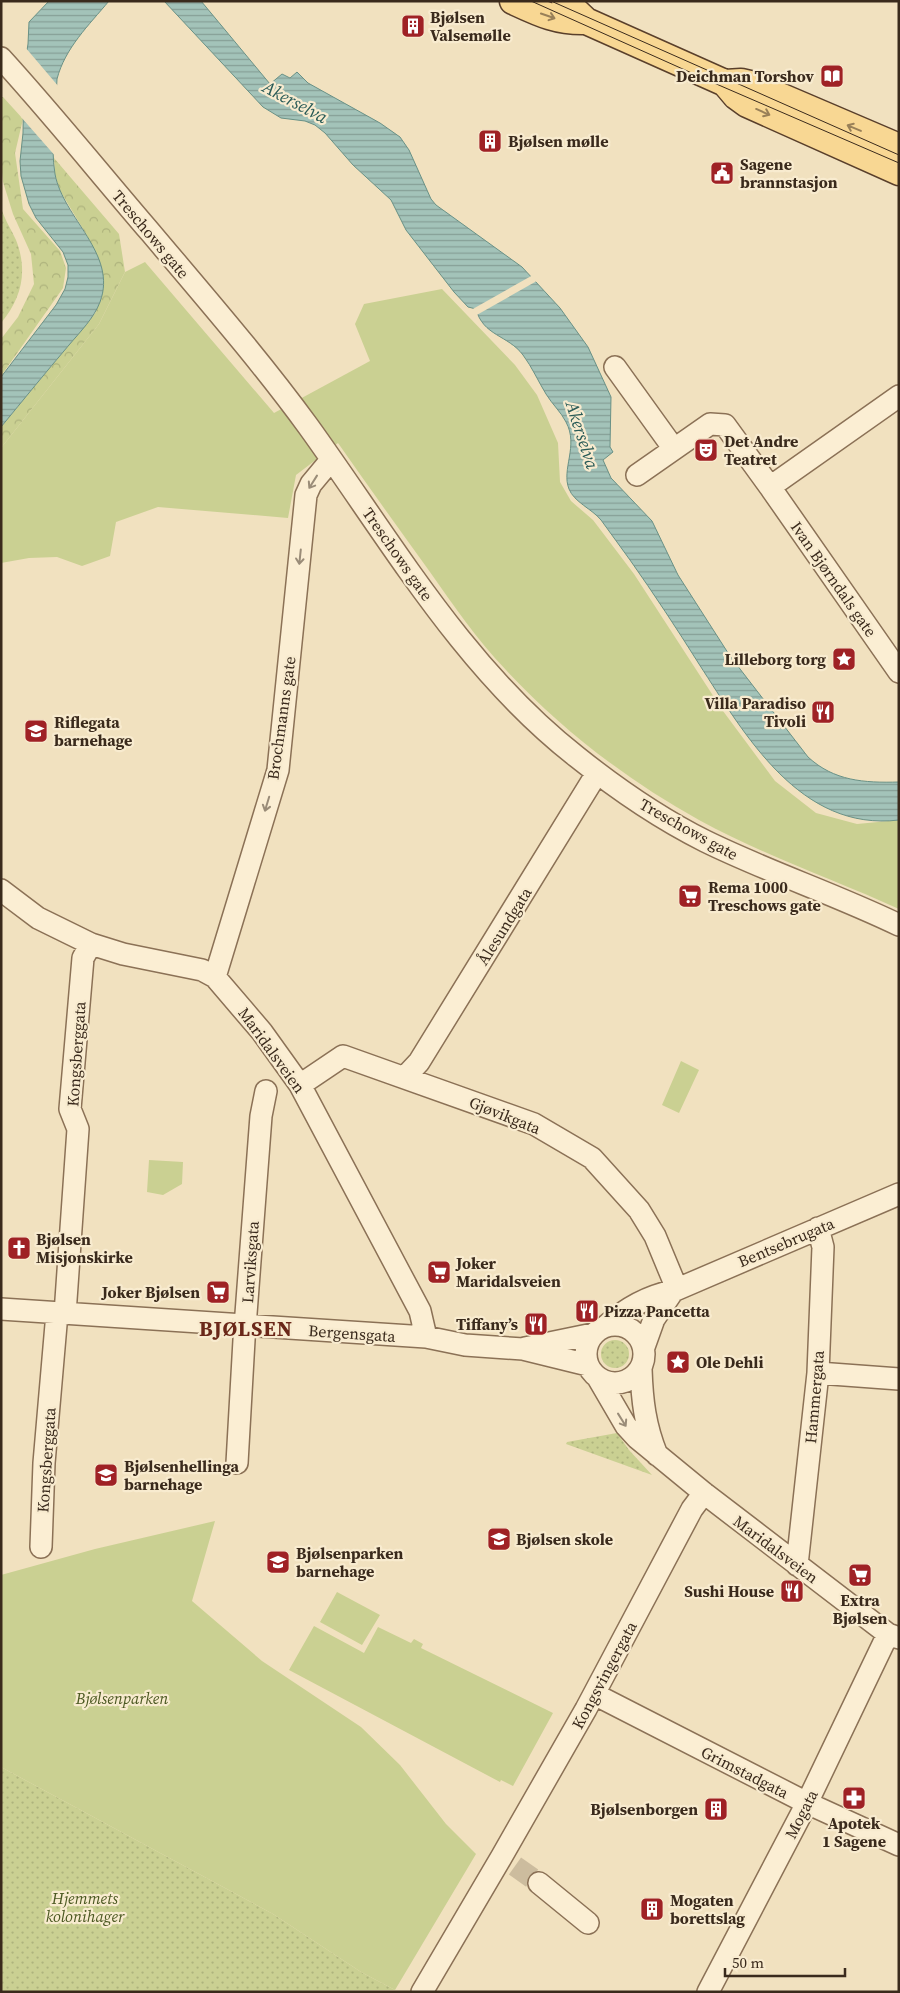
<svg xmlns="http://www.w3.org/2000/svg" width="900" height="1993" font-family="'Source Serif 4',serif">
  <style>
    .grass { fill: url(#grass-dots) }
    .forest { fill: url(#forest-crowns) }
    .park { fill: #cad092 }
    .water { fill: url(#water-rules); stroke: #699186 }
    .pier { fill: #f1e1bf }
    .lines { fill: none; stroke-linecap: round; stroke-linejoin: round }
    .minor-tunnel { stroke: #ccbc9e; stroke-width: 21; stroke-dasharray: 21 11; stroke-linecap: butt }
    .minor-casing { stroke: #8b7156; stroke-width: 24 }
    .major-casing { stroke: #593f2b; stroke-width: 29 }
    .minor { stroke: #fbeed3; stroke-width: 21 }
    .major { stroke: #f8d793; stroke-width: 26 }
    .tram { stroke: #3a2a1c; stroke-width: 1 }
    .oneway { stroke: #998058 }
    .oneway2 { stroke: #9a8c78 }
    .labels { text-anchor: middle; stroke-width: 4.5; stroke-linejoin: round; paint-order: stroke }
    .poi-label { font-size: 16px; font-weight: bold; fill: #3a2a1c; stroke: #f8ebcf; text-anchor: start }
    .street-label { font-size: 16px; fill: #3a2a1c; stroke: #f8ebcf }
    .park-label { font-size: 16px; font-style: italic; fill: #4b5821; stroke: #f8ebcf }
    .water-label { font-size: 18px; font-style: italic; fill: #2a5b57; stroke: #f8ebcf }
    .district-label { font-size: 21px; font-weight: bold; letter-spacing: 1px; fill: #6a2718; stroke: #f8ebcf }
  </style>
  <defs>
    <pattern id="grass-dots" width="8" height="8" patternUnits="userSpaceOnUse" patternTransform="scale(1.25)"><rect width="8" height="8" fill="#cad092"/><path d="M2 2h.1M6 6h.1" fill="none" stroke="#aeb37d" stroke-width="1.8" stroke-linecap="round"/></pattern>
    <pattern id="forest-crowns" width="20" height="18" patternUnits="userSpaceOnUse" patternTransform="scale(1.25)"><rect width="20" height="18" fill="#cad092"/><path d="M2 6a3 3 0 1 1 6 0M12 15a3 3 0 1 1 6 0" fill="none" stroke="#aeb37d"/></pattern>
    <pattern id="water-rules" width="6" height="5" patternUnits="userSpaceOnUse" patternTransform="scale(1.25)"><rect width="6" height="5" fill="#a3c3b9"/><path d="M0 2.5h6" fill="none" stroke="#869f96"/></pattern>
  </defs>
  <rect width="100%" height="100%" fill="#f1e1bf"/>
  <path class="grass" d="M1 208C5 220 11 229 16 240 28 271 22 298 1 323Z
    M601 1354a14 14 0 1 1 28 0a14 14 0 1 1-28 0Z
    M617 1433 629 1450 652 1475 566 1444 567 1442Z
    M1 1767 273 1914 361 1972 395 1990 1 1992Z"/>
  <path class="forest" d="M1 97H3L23 119 15 153 23 209 60 251 66 268 63 288 1 376V339L18 317 34 284 31 254 13 214 3 182 1 163Z
    M54 158 119 234 125 272 99 324 1 448V427L96 312 86 234 59 189 55 174Z"/>
  <path class="park" d="M145 262 274 413 370 361 355 324 364 304 442 289 515 365 537 395 558 443 560 482 571 501 593 520 634 574 723 711 775 781 816 813 857 824 899 820V909C833 879 763 855 699 820 627 780 562 730 506 670 477 640 454 606 430 572 399 529 368 486 338 443L296 475 288 518 158 507 116 522 110 556 82 566 57 557 29 558 1 563V448L99 324 125 272Z
    M681 1061 699 1070 679 1113 662 1105Z
    M149 1160 183 1162 182 1184 163 1195 147 1192Z
    M215 1521 192 1601 262 1661 361 1727 400 1765 446 1824 476 1854 395 1990 361 1972 273 1914 1 1767V1575L95 1549Z
    M337 1592 380 1615 362 1645 320 1622Z
    M314 1626 364 1653 378 1627 411 1643 414 1639 423 1644 421 1648 553 1713 513 1786 501 1780 500 1782 289 1670Z"/>
  <path class="water" d="M49 1H109C89 25 65 48 57 79 56 109 50 145 55 174 63 218 118 254 100 302 94 318 80 332 69 345 46 372 24 399 1 427V377L56 305 65 289 68 277V265L63 252 36 218 29 204 21 176 20 161 23 133 24 69 28 44 29 22Z
    M164 1H201L270 84 282 74 290 78 297 72 308 83 380 123 400 137 409 150 431 199 436 205 522 267 560 308 588 347 611 397 610 447 613 452 603 460 611 478 652 521 678 575 730 656 808 757C834 781 864 783 899 782V820C800 832 745 735 699 664 677 629 654 594 630 560 620 547 611 533 601 520 592 509 574 502 569 489 561 469 579 446 566 422 561 412 552 404 546 394 538 381 532 367 523 355 508 335 483 336 476 309L468 307 454 292 406 230 391 200 353 165 325 133 315 125 305 121 281 118 263 107Z"/>
  <path class="pier" d="M25 47 59 87 57 158 21 117 19 100Z
    M533 275 538 280 535 282 475 316 474 311 471 310Z"/>
  <g class="lines">
    <path class="minor-tunnel" d="M515 1866 539 1883"/>
    <g class="minor-casing">
      <path id="minor" d="M1 58C53 115 101 175 151 233 204 296 259 359 308 426 391 541 464 669 577 757 617 789 659 818 705 841 768 872 835 894 899 925
        M615 367 674 449
        M899 396 770 487 899 672
        M637 475 710 424 725 425 770 487
        M1 890 38 918 91 944 123 954 202 970 215 977 262 1032 300 1085 420 1311 426 1337
        M215 977 278 770 306 495 311 484 331 460
        M405 1077 419 1062 597 773
        M300 1085 343 1056 534 1124 592 1158 639 1210 655 1236 677 1289
        M1 1309 426 1337 465 1345 523 1349 588 1365
        M65 1314 78 1129 70 1109 83 958 91 944
        M586 1354a29 29 0 1 1 58 0a29 29 0 1 1-58 0Z
        M606 1326C625 1309 648 1296 673 1291L899 1194
        M644 1347 654 1319 673 1291
        M525 1348 593 1334
        M641 1369C642 1400 645 1426 657 1455
        M818 1373 899 1379
        M598 1378 626 1426 637 1438 704 1493 888 1634 899 1638
        M237 1463 244 1340 261 1116 266 1091
        M41 1547 44 1463 57 1313
        M797 1565 818 1373 823 1247 818 1228
        M594 1694 807 1803 899 1845
        M539 1883 588 1923
        M422 1992 502 1856 586 1709 692 1509 704 1493
        M708 1992 807 1803 888 1634"/>
    </g>
    <g class="major-casing">
      <path id="major" d="M513 1C539 13 557 22 586 21
        M565 1 586 21 725 83 736 96 747 104 899 172
        M725 83 741 82 754 85 899 147"/>
    </g>
    <use href="#minor" class="minor"/>
    <use href="#major" class="major"/>
    <path class="tram" d="M531 1 714 83 899 163
      M551 1 899 155"/>
  </g>
  <defs><path id="oneway-shaft" d="M-6 0H5M1.5-3L5.5 0L1.5 3" fill="none" stroke-width="1.6" stroke-linecap="round" stroke-linejoin="round" transform="scale(1.25)"/></defs>
  <g class="oneway">
    <use href="#oneway-shaft" transform="translate(548 16) rotate(19)"/>
    <use href="#oneway-shaft" transform="translate(763 112) rotate(24)"/>
    <use href="#oneway-shaft" transform="translate(854 128) rotate(-157)"/>
  </g>
  <g class="oneway2">
    <use href="#oneway-shaft" transform="translate(313 482) rotate(122)"/>
    <use href="#oneway-shaft" transform="translate(300 557) rotate(96)"/>
    <use href="#oneway-shaft" transform="translate(267 804) rotate(107)"/>
    <use href="#oneway-shaft" transform="translate(622 1420) rotate(58)"/>
  </g>
  <defs>
    <g id="building-square" transform="scale(1.25)"><rect x="-9" y="-9" width="18" height="18" rx="4" fill="#9f2125" stroke="#f8ebcf"/><path d="M-4-6H4V6H1V3H-1V6H-4ZM-2.5-4.3h1.7v1.8h-1.7ZM.8-4.3h1.7v1.8H.8ZM-2.5-1h1.7V.8h-1.7ZM.8-1h1.7V.8H.8Z" fill="#fff"/></g>
    <g id="library-square" transform="scale(1.25)"><rect x="-9" y="-9" width="18" height="18" rx="4" fill="#9f2125" stroke="#f8ebcf"/><path d="M-6-4Q-3-5.5-.7-3.5V5Q-3 3-6 4ZM6-4Q3-5.5 .7-3.5V5Q3 3 6 4Z" fill="#fff"/></g>
    <g id="civic-square" transform="scale(1.25)"><rect x="-9" y="-9" width="18" height="18" rx="4" fill="#9f2125" stroke="#f8ebcf"/><path d="M-.6-6.5H3V-4.5H.6V-3L4-1V1h2V6H-6V1h2V-1L-.6-3ZM-1.2 2.5V6h2.4V2.5Z" fill="#fff"/></g>
    <g id="theatre-square" transform="scale(1.25)"><rect x="-9" y="-9" width="18" height="18" rx="4" fill="#9f2125" stroke="#f8ebcf"/><path d="M-5-5.5Q0-4 5-5.5V0Q5 5 0 6Q-5 5-5 0ZM-3.3-2.5H-1v1.5H-3.3ZM1-2.5H3.3v1.5H1ZM-2.8 1Q0 5.5 2.8 1Z" fill="#fff"/></g>
    <g id="sight-square" transform="scale(1.25)"><rect x="-9" y="-9" width="18" height="18" rx="4" fill="#9f2125" stroke="#f8ebcf"/><path d="M0-6L1.8-2.2L6-1.7L2.9 1.2L3.7 5.4L0 3.3L-3.7 5.4L-2.9 1.2L-6-1.7L-1.8-2.2Z" fill="#fff"/></g>
    <g id="restaurant-square" transform="scale(1.25)"><rect x="-9" y="-9" width="18" height="18" rx="4" fill="#9f2125" stroke="#f8ebcf"/><path d="M-5-6h1v4h1v-4h1v4h1v-4h1v5L-1.5 .5V6h-2V.5L-5-1ZM5-6V6H3V1.5H1.5Q1.5-4 5-6Z" fill="#fff"/></g>
    <g id="school-square" transform="scale(1.25)"><rect x="-9" y="-9" width="18" height="18" rx="4" fill="#9f2125" stroke="#f8ebcf"/><path d="M0-5L7-2L0 1L-7-2ZM-4 1L0 2.5L4 1V4Q0 6-4 4Z" fill="#fff"/></g>
    <g id="supermarket-square" transform="scale(1.25)"><rect x="-9" y="-9" width="18" height="18" rx="4" fill="#9f2125" stroke="#f8ebcf"/><path d="M-6-5.5h2.5l.6 2H6L4.5 2H-2.5L-4.4-4H-6ZM-1.5 3.2a1.3 1.3 0 1 0 .1 0ZM3 3.2a1.3 1.3 0 1 0 .1 0Z" fill="#fff"/></g>
    <g id="church-square" transform="scale(1.25)"><rect x="-9" y="-9" width="18" height="18" rx="4" fill="#9f2125" stroke="#f8ebcf"/><path d="M-1.2-6h2.4v3.5h3.3v2.4h-3.3V6h-2.4V-.1h-3.3v-2.4h3.3Z" fill="#fff"/></g>
    <g id="pharmacy-square" transform="scale(1.25)"><rect x="-9" y="-9" width="18" height="18" rx="4" fill="#9f2125" stroke="#f8ebcf"/><path d="M-2-6h4v4h4v4h-4v4h-4v-4h-4v-4h4Z" fill="#fff"/></g>
  </defs>
  <g fill-rule="evenodd">
    <use href="#building-square" x="413" y="26"/>
    <use href="#library-square" x="832" y="76"/>
    <use href="#building-square" x="490" y="141"/>
    <use href="#civic-square" x="722" y="173"/>
    <use href="#theatre-square" x="706" y="450"/>
    <use href="#sight-square" x="844" y="659"/>
    <use href="#restaurant-square" x="823" y="712"/>
    <use href="#school-square" x="36" y="731"/>
    <use href="#supermarket-square" x="690" y="896"/>
    <use href="#church-square" x="19" y="1248"/>
    <use href="#supermarket-square" x="439" y="1272"/>
    <use href="#supermarket-square" x="218" y="1292"/>
    <use href="#restaurant-square" x="587" y="1311"/>
    <use href="#restaurant-square" x="536" y="1324"/>
    <use href="#sight-square" x="678" y="1362"/>
    <use href="#school-square" x="106" y="1475"/>
    <use href="#school-square" x="499" y="1539"/>
    <use href="#school-square" x="278" y="1562"/>
    <use href="#supermarket-square" x="860" y="1575"/>
    <use href="#restaurant-square" x="792" y="1591"/>
    <use href="#pharmacy-square" x="854" y="1798"/>
    <use href="#building-square" x="716" y="1809"/>
    <use href="#building-square" x="652" y="1909"/>
  </g>
  <g class="labels">
    <g class="poi-label">
      <text x="430" y="23">Bjølsen<tspan x="430" dy="18">Valsemølle</tspan></text>
      <text x="814" y="82" text-anchor="end">Deichman Torshov</text>
      <text x="508" y="147">Bjølsen mølle</text>
      <text x="740" y="170">Sagene<tspan x="740" dy="18">brannstasjon</tspan></text>
      <text x="724" y="447">Det Andre<tspan x="724" dy="18">Teatret</tspan></text>
      <text x="826" y="665" text-anchor="end">Lilleborg torg</text>
      <text x="806" y="709" text-anchor="end">Villa Paradiso<tspan x="806" dy="18">Tivoli</tspan></text>
      <text x="54" y="728">Riflegata<tspan x="54" dy="18">barnehage</tspan></text>
      <text x="708" y="893">Rema 1000<tspan x="708" dy="18">Treschows gate</tspan></text>
      <text x="36" y="1245">Bjølsen<tspan x="36" dy="18">Misjonskirke</tspan></text>
      <text x="456" y="1269">Joker<tspan x="456" dy="18">Maridalsveien</tspan></text>
      <text x="200" y="1298" text-anchor="end">Joker Bjølsen</text>
      <text x="604" y="1317">Pizza Pancetta</text>
      <text x="518" y="1330" text-anchor="end">Tiffany’s</text>
      <text x="696" y="1368">Ole Dehli</text>
      <text x="124" y="1472">Bjølsenhellinga<tspan x="124" dy="18">barnehage</tspan></text>
      <text x="516" y="1545">Bjølsen skole</text>
      <text x="296" y="1559">Bjølsenparken<tspan x="296" dy="18">barnehage</tspan></text>
      <text x="774" y="1597" text-anchor="end">Sushi House</text>
      <text x="860" y="1606" text-anchor="middle">Extra<tspan x="860" dy="18">Bjølsen</tspan></text>
      <text x="698" y="1815" text-anchor="end">Bjølsenborgen</text>
      <text x="854" y="1829" text-anchor="middle">Apotek<tspan x="854" dy="18">1 Sagene</tspan></text>
      <text x="670" y="1906">Mogaten<tspan x="670" dy="18">borettslag</tspan></text>
    </g>
    <g class="street-label">
      <text transform="translate(151 234) rotate(50)" y="6">Treschows gate</text>
      <text transform="translate(398 554) rotate(55)" y="6">Treschows gate</text>
      <text transform="translate(834 579) rotate(55)" y="6">Ivan Bjørndals gate</text>
      <text transform="translate(281 718) rotate(-82)" y="6">Brochmanns gate</text>
      <text transform="translate(689 829) rotate(29)" y="6">Treschows gate</text>
      <text transform="translate(504 926) rotate(-58)" y="6">Ålesundgata</text>
      <text transform="translate(272 1050) rotate(54)" y="6">Maridalsveien</text>
      <text transform="translate(76 1054) rotate(-86)" y="6">Kongsberggata</text>
      <text transform="translate(505 1115) rotate(22)" y="6">Gjøvikgata</text>
      <text transform="translate(786 1242) rotate(-23)" y="6">Bentsebrugata</text>
      <text transform="translate(250 1262) rotate(-86)" y="6">Larviksgata</text>
      <text transform="translate(352 1333) rotate(4)" y="6">Bergensgata</text>
      <text transform="translate(814 1397) rotate(-85)" y="6">Hammergata</text>
      <text transform="translate(46 1460) rotate(-86)" y="6">Kongsberggata</text>
      <text transform="translate(776 1549) rotate(37)" y="6">Maridalsveien</text>
      <text transform="translate(604 1675) rotate(-62)" y="6">Kongsvingergata</text>
      <text transform="translate(745 1772) rotate(27)" y="6">Grimstadgata</text>
      <text transform="translate(801 1814) rotate(-63)" y="6">Mogata</text>
    </g>
    <g class="park-label">
      <text x="122" y="1704">Bjølsenparken</text>
      <text x="85" y="1904">Hjemmets<tspan x="85" dy="18">kolonihager</tspan></text>
    </g>
    <g class="water-label">
      <text transform="translate(295 102) rotate(28)" y="6">Akerselva</text>
      <text transform="translate(582 435) rotate(72)" y="6">Akerselva</text>
    </g>
    <g class="district-label">
      <text x="246" y="1336">BJØLSEN</text>
    </g>
  </g>
  <rect width="900" height="1993" fill="none" stroke="#3a2a1c" stroke-width="5"/>
  <path d="M725 1968v8h120v-8" fill="none" stroke="#3a2a1c" stroke-width="2.5"/>
  <text x="732" y="1968" font-size="15" fill="#3a2a1c" stroke="#f8ebcf" stroke-width="4" paint-order="stroke">50 m</text>
</svg>
